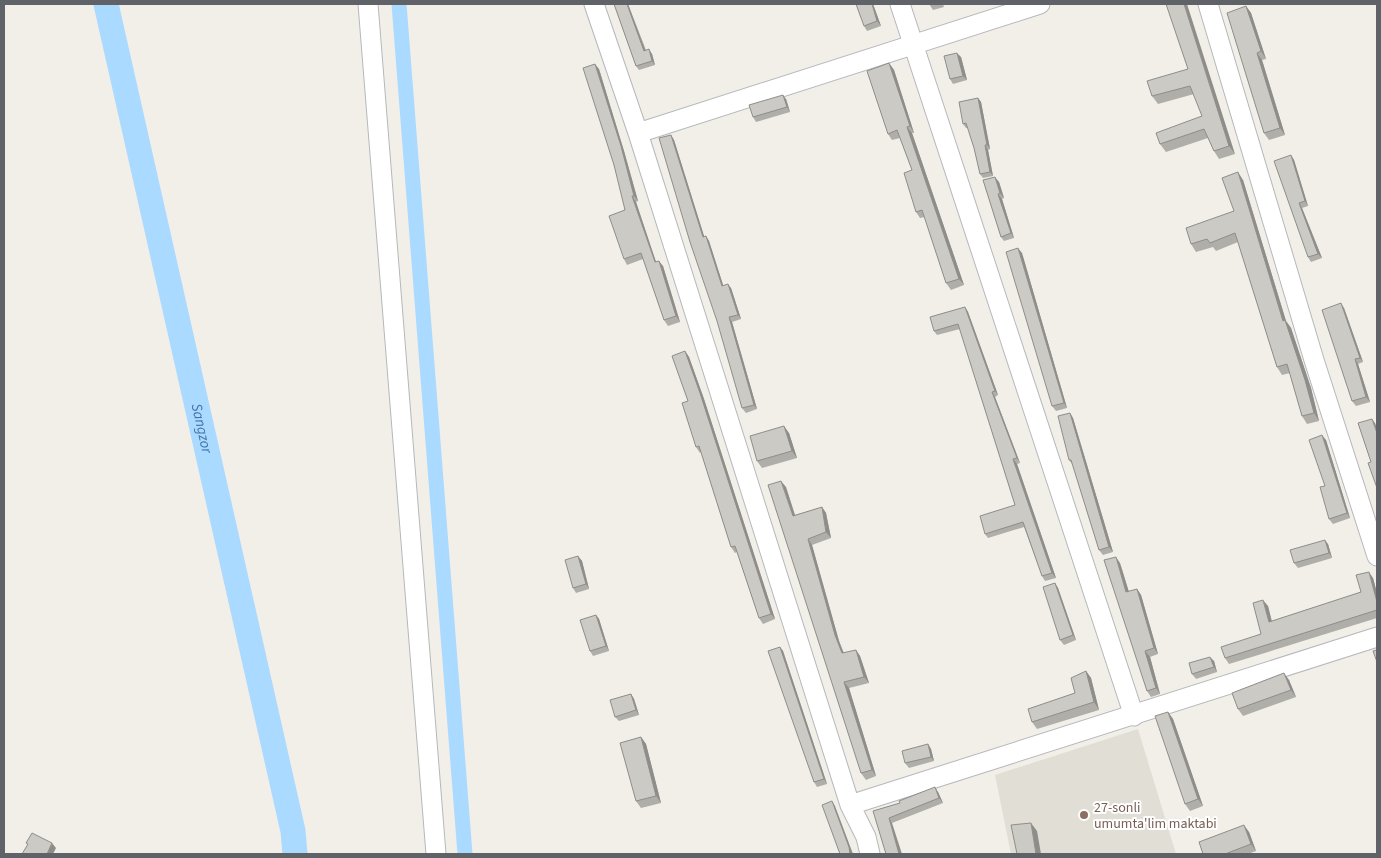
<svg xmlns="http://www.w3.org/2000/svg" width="1381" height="858" font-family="'Source Sans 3',sans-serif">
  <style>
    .education { fill: #e1ded6 }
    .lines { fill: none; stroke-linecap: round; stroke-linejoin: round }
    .canal { stroke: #aadaff; stroke-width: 15 }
    .river { stroke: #aadaff; stroke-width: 25 }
    .minor-casing { stroke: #b5b8bc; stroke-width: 21 }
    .minor { stroke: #fff; stroke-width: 19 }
    .wall { fill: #afaea9 }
    .shaded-wall { fill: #8f8d8a }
    .building { fill: #cccac5; stroke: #8f8d8a }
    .education-dot { fill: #8d6e63; stroke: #fff; stroke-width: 2 }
    .labels { text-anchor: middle; stroke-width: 4; stroke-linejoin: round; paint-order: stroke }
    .education-label { font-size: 14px; fill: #785e54; stroke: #fff; text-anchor: start }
    .water-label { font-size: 15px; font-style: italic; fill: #4174aa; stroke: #fff }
  </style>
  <rect width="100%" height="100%" fill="#f1efe8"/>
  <path class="education" d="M1138 729 1176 854H1011L995 775Z"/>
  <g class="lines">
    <path class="canal" d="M399 4 465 854"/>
    <path class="river" id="s1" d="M106 4 293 831 295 854"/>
    <g class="minor-casing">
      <path id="minor" d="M368 4 436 854
        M594 4 638 133 850 805 866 837 870 854
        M900 4 1134 716
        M1208 4 1314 360 1377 556
        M638 133 1040 4
        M850 805 1377 637"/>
    </g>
    <use href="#minor" class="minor"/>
  </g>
  <path class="wall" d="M614 4H628L646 50 652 54 655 65 639 70 636 66Z
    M856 4H873L881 26 867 31 864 26Z
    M929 4H943L944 7 933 10Z
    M1246 6 1251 13 1266 59 1262 60 1285 135 1269 140 1264 133Z
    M961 57 967 80 953 84 950 79Z
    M889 63 894 70 914 133H912L964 285 951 290 946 283 925 217 920 218 916 212 912 170 900 138 892 140 888 134Z
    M599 69 624 151 638 201 636 202 656 262 663 266 680 322 668 326 664 320 643 259 627 265 624 259 625 210Z
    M1188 69 1235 154 1219 159 1214 151 1208 138 1166 152 1160 144 1202 116 1194 94 1158 104 1152 96Z
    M978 98 981 102 990 149 988 150 993 176 983 178 980 174 974 148 968 128H966L963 124Z
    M786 99 790 112 756 122 753 117Z
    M671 135 674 140 704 237 706 236 709 241 723 285 731 288 741 319 732 322 757 409 746 413 742 408Z
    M1291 155 1294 160 1308 206 1302 208 1322 258 1311 262 1308 257Z
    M983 180 999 182 1004 198 1002 199 1014 238 1004 241 1001 237Z
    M1243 180 1286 321 1291 328 1311 388 1319 421 1307 424 1302 416 1290 373 1282 375 1277 367 1238 242 1216 251 1213 247 1196 252 1191 244 1234 211Z
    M1022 253 1067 408 1056 411 1052 406Z
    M965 307 968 312 998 395 995 397 1020 463 1017 464 1056 578 1045 581 1042 576 1024 527 988 538 985 534 1015 505 960 329 937 335 934 331Z
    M1344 308 1363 362 1358 364 1370 402 1356 406 1352 401Z
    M685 351 689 357 704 399 775 619 763 624 759 618 737 552 735 553 731 547 701 452 700 453 696 447 688 401Z
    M1070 413 1073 418 1113 552 1103 555 1099 550 1073 465 1069 460Z
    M789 433 797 458 762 468 757 461Z
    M1326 440 1350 518 1333 524 1329 519 1325 486Z
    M786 487 795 515 822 507 826 513 831 538 812 545 839 641 844 653 856 650 860 656 869 683 849 688 876 776 866 780 861 773Z
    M1328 544 1332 558 1298 568 1294 563Z
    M578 556 582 561 589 589 576 593 573 588Z
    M1120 563 1129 592 1137 589 1141 595 1158 654 1150 657 1160 694 1151 697 1147 691Z
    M1373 578 1377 593V618L1229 664 1225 658 1261 634 1268 606 1272 621 1361 592Z
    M1055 583 1058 588 1076 640 1064 645 1060 640Z
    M596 615 599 619 609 651 593 656 590 651Z
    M780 647 783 651 827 784 817 787 814 782Z
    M1214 661 1217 672 1196 679 1192 674Z
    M1086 671 1091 678 1099 710 1037 729 1032 722 1075 693Z
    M1289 680 1296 697 1243 716 1238 709Z
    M631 694 634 699 639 715 619 721 615 717Z
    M1168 712 1173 719 1203 806 1190 811 1185 804Z
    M641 737 646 744 661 803 641 808 636 801Z
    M928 744 931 749 934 761 909 768 905 763Z
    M938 792 943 803 892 823 873 811Z
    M1249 832 1256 851 1248 854H1203Z"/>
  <path class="shaded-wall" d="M627 4H628L647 55 644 51Z
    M872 4H873L881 26 877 21Z
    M1184 4H1187L1235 154 1229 146Z
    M1246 6 1251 13 1266 59 1261 51Z
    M649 49 652 54 655 65 652 61Z
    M957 53 961 57 967 80 963 76Z
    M1257 53 1262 60 1285 135 1280 128Z
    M889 63 894 70 914 133 910 126Z
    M595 64 599 69 624 151 638 201 634 196Z
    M783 95 786 99 790 112 787 107Z
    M978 98 981 102 990 149 987 145Z
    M907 127 912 133 964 285 959 279Z
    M671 135 674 140 706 242 703 237Z
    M985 145 988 150 993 176 990 172Z
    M1291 155 1294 160 1308 206 1305 201Z
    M1238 172 1243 180 1286 321 1291 328 1311 388 1319 421 1314 413 1283 321Z
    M995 177 999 182 1004 198 1000 193Z
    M998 194 1002 199 1014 238 1011 233Z
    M632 196 636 202 658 268 655 262Z
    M1299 203 1302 208 1322 258 1318 254Z
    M706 236 709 241 725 291 722 286Z
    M1018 248 1022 253 1067 408 1064 403Z
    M659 261 663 266 680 322 676 316Z
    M728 284 731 288 741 319 738 315Z
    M1341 303 1344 308 1363 362 1360 358Z
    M965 307 968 312 998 395 995 391Z
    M729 317 732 322 757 409 754 405Z
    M685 351 689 357 704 399 775 619 771 614Z
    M1355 359 1358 364 1370 402 1366 397Z
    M992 392 995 397 1020 463 1017 458Z
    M1070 413 1073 418 1113 552 1109 547Z
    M1372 419 1375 423 1377 428V433Z
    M784 426 789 433 797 458 792 451Z
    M1322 435 1326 440 1350 518 1347 513Z
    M1013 459 1017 464 1056 578 1052 573Z
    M781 481 786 487 797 522 793 516Z
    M822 507 826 513 831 538 826 532Z
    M808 539 812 545 839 641 846 660 842 653 835 635Z
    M1325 540 1328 544 1332 558 1329 553Z
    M578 556 582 561 589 589 586 584Z
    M1116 557 1120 563 1131 599 1126 592Z
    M1369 572 1373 578 1377 593V602Z
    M1055 583 1058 588 1076 640 1073 635Z
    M1137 589 1141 595 1158 654 1154 648Z
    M1263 600 1268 606 1273 628 1269 622Z
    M596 615 599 619 609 651 606 646Z
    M780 647 783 651 827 784 824 779Z
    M856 650 860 656 869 683 864 677Z
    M1145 651 1150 657 1160 694 1156 688Z
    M1210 657 1214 661 1217 672 1214 667Z
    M1086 671 1091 678 1099 710 1094 702Z
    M1284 673 1289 680 1296 697 1291 690Z
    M844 682 849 688 876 776 872 770Z
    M631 694 634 699 639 715 636 710Z
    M1168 712 1173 719 1203 806 1198 799Z
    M641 737 646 744 661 803 656 796Z
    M928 744 931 749 934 761 931 757Z
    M935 787 938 792 943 803 939 798Z
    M832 801 835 806 853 854H850Z
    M889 818 892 823 902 854H899Z
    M1031 823 1037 831 1041 854H1036Z
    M1244 825 1249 832 1256 851 1251 844Z
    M52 843 56 848 53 854H47Z"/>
  <path class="building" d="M614 4H627L644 51 649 49 652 61 636 66Z
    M856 4H872L877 21 864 26Z
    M1166 4H1184L1229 146 1214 151 1204 129 1160 144 1156 133 1202 116 1190 86 1152 96 1147 81 1188 69Z
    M1246 6 1261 51 1257 53 1280 128 1264 133 1227 13Z
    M957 53 963 76 950 79 944 56Z
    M889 63 910 126 907 127 959 279 946 283 922 210 916 212 904 173 912 170 897 130 888 134 867 71Z
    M595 64 621 146 634 196H632L655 262 659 261 676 316 664 320 641 253 624 259 609 216 625 210 614 165 583 68Z
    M783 95 787 107 753 117 749 105Z
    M978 98 987 145H985L990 172 980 174 974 148 966 123 963 124 959 102Z
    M671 135 703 237 706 236 722 286 728 284 738 315 729 317 754 405 742 408 717 321 690 242 659 138Z
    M1291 155 1305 201 1299 203 1318 254 1308 257 1274 161Z
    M1238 172 1283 321 1285 320 1305 380 1314 413 1302 416 1287 364 1277 367 1235 233 1210 243 1207 239 1191 244 1186 228 1234 211 1222 178Z
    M995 177 1000 193 998 194 1011 233 1001 237 983 180Z
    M1018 248 1064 403 1052 406 1006 252Z
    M1341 303 1360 358 1355 359 1366 397 1352 401 1322 310Z
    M965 307 995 391 992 392 1017 458 1013 459 1052 573 1042 576 1023 522 985 534 980 516 1015 505 958 324 934 331 930 317Z
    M685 351 700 393 771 614 759 618 735 546 731 547 699 446 696 447 682 403 688 401 672 356Z
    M1070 413 1109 547 1099 550 1071 460H1069L1058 416Z
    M1372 419 1377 433V488L1368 463 1371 462 1358 423Z
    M784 426 792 451 757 461 750 436Z
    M1322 435 1347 513 1329 519 1320 487 1325 486 1309 440Z
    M781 481 793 516 822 507 826 532 808 539 835 635 842 653 856 650 864 677 844 682 872 770 861 773 768 485Z
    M1325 540 1329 553 1294 563 1290 550Z
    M578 556 586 584 573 588 565 560Z
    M1116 557 1126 592 1137 589 1154 648 1145 651 1156 688 1147 691 1104 560Z
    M1369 572 1377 602V610L1225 658 1221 647 1261 634 1253 603 1263 600 1269 622 1361 592 1356 575Z
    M1055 583 1073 635 1060 640 1043 587Z
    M596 615 606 646 590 651 580 620Z
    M780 647 824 779 814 782 768 651Z
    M1377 650V662L1373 651Z
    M1210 657 1214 667 1192 674 1189 663Z
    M1086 671 1094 702 1032 722 1028 709 1075 693 1071 678Z
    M1284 673 1291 690 1238 709 1232 693Z
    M631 694 636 710 615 717 610 700Z
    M1168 712 1198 799 1185 804 1155 716Z
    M641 737 656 796 636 801 620 743Z
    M928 744 931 757 905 763 902 751Z
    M935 787 939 798 889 818 899 854H886L873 811 900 803 899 801Z
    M832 801 849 847 850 854H840L822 805Z
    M1031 823 1036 854H1017L1011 825Z
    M1244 825 1251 844 1225 854H1203L1199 842Z
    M32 833 52 843 47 854H22L28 844 26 843Z"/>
  <circle class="education-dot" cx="1084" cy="815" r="5"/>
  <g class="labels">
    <g class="education-label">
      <text x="1094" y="812">27-sonli<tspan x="1094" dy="16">umumta'lim maktabi</tspan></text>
    </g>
    <g class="water-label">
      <text dy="5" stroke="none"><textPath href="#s1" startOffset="435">Sangzor</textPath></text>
    </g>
  </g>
  <rect width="1381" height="858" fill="none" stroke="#5f6368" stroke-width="10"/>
</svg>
